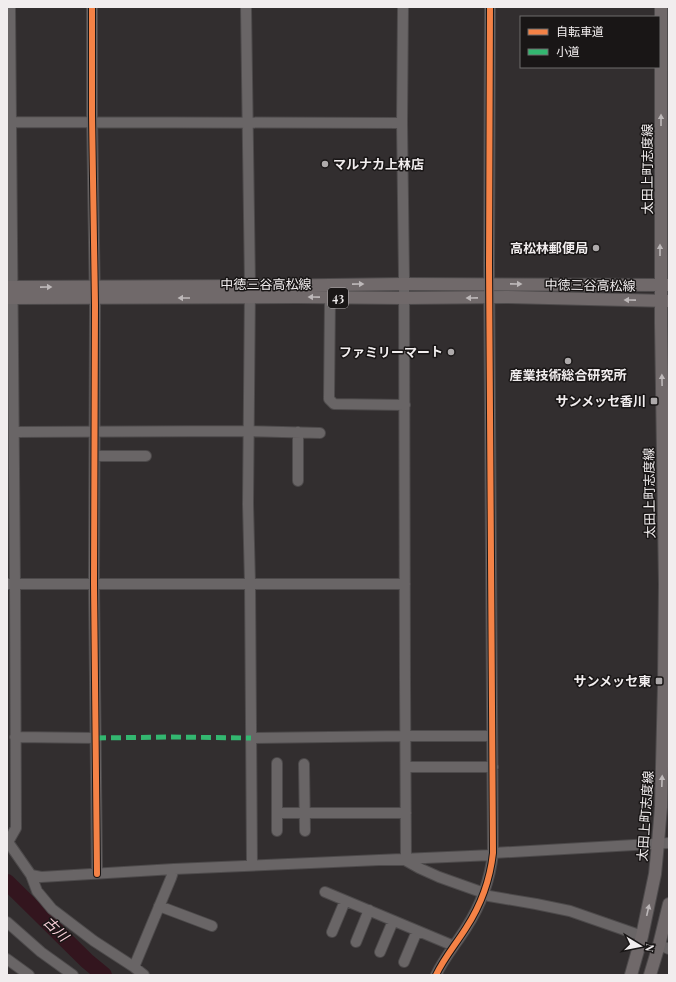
<svg xmlns="http://www.w3.org/2000/svg" width="676" height="982" font-family="'Playfair Display','Noto Sans JP',serif">
  <style>
    .lines { fill: none; stroke-linecap: round; stroke-linejoin: round }
    .river { stroke: #33151e; stroke-width: 16 }
    .minor-casing { stroke: #4d4a4b; stroke-width: 12 }
    .major-casing { stroke: #4d4a4b; stroke-width: 14 }
    .minor { stroke: #696566; stroke-width: 10 }
    .major { stroke: #70696a; stroke-width: 12 }
    .quiet { stroke: #33b770; stroke-width: 5; stroke-dasharray: 10 5; stroke-linecap: butt }
    .cycleway-casing { stroke: #191616; stroke-width: 8 }
    .cycleway { stroke: #f48246; stroke-width: 6 }
    .oneway { fill: #bdb8b9 }
    .poi-dot { fill: #aeaaab; stroke: #191616; stroke-width: 1.5 }
    .labels { text-anchor: middle; stroke-width: 3; stroke-linejoin: round; paint-order: stroke }
    .shield { fill: #191616; stroke: #b0acad; stroke-width: 1 }
    .shield-label { font-size: 12px; font-weight: bold; fill: #f1edee }
    .poi-label { font-size: 13px; font-weight: bold; fill: #f1edee; stroke: #191616; text-anchor: end }
    .street-label { font-size: 13px; fill: #f1edee; stroke: #191616 }
    .water-label { font-size: 14px; font-style: italic; fill: #fcd1da; stroke: #191616 }
  </style>
  <rect width="100%" height="100%" fill="#322e2f"/>
  <g class="lines">
    <path class="river" d="M7 882 87 961 104 975"/>
    <g class="minor-casing">
      <path id="minor" d="M92 7V115L95 305 94 584 97 874
        M246 7 250 286 248 504 250 583 252 865
        M403 7 402 123 404 276 405 680 406 859
        M11 122 402 123
        M330 298 329 399 334 404 405 405
        M14 432 248 431 320 433
        M95 456H146
        M298 481V432
        M7 584H405
        M15 737 96 738
        M251 738 405 736H492
        M277 763V831
        M304 764 305 831
        M406 767H493
        M277 813H406
        M7 842H8L16 828 15 584 10 7
        M8 842 31 875 37 891 52 909 94 941 134 967 171 878 174 869
        M493 853 669 843
        M403 859 419 868 439 877 484 893 489 896 536 904 570 911 642 936
        M31 875 41 877 174 869 493 855
        M325 892 454 946
        M159 906 212 926
        M7 922 41 952 73 975
        M332 932 345 901
        M356 942 369 910
        M659 945 669 949
        M380 952 393 921
        M7 959 29 975
        M404 962 417 931
        M134 967 144 975
        M436 975C444 958 456 944 466 928 481 905 490 880 493 853L489 265 490 7"/>
    </g>
    <g class="major-casing">
      <path id="major" d="M7 287 250 286 404 284 668 285
        M7 298 297 297 404 298 508 297 668 301
        M631 975 642 936 655 874 658 843 661 807 664 685 665 584 661 324V7
        M650 975 659 945 669 904"/>
    </g>
    <use href="#minor" class="minor"/>
    <use href="#major" class="major"/>
    <path class="quiet" d="M96 738 171 737 251 738"/>
    <g class="cycleway-casing">
      <path id="cycleway" d="M92 7V115L95 305 94 584 97 874
        M436 975C444 958 456 944 466 928 481 905 490 880 493 853L489 265 490 7"/>
    </g>
    <use href="#cycleway" class="cycleway"/>
  </g>
  <defs><path id="oneway-solid" d="M-6-.8H1V-3.2L6.5 0L1 3.2V.8H-6Z"/></defs>
  <g class="oneway">
    <use href="#oneway-solid" transform="translate(661 120) rotate(-90)"/>
    <use href="#oneway-solid" transform="translate(660 250) rotate(-90)"/>
    <use href="#oneway-solid" transform="translate(358 284) rotate(-1)"/>
    <use href="#oneway-solid" transform="translate(516 284) rotate(1)"/>
    <use href="#oneway-solid" transform="translate(46 287) rotate(-1)"/>
    <use href="#oneway-solid" transform="translate(314 297) rotate(-179)"/>
    <use href="#oneway-solid" transform="translate(184 298) rotate(-180)"/>
    <use href="#oneway-solid" transform="translate(472 298) rotate(179)"/>
    <use href="#oneway-solid" transform="translate(630 300) rotate(-179)"/>
    <use href="#oneway-solid" transform="translate(662 380) rotate(-91)"/>
    <use href="#oneway-solid" transform="translate(662 781) rotate(-88)"/>
    <use href="#oneway-solid" transform="translate(648 910) rotate(-77)"/>
  </g>
  <g class="poi-dot">
    <circle cx="325" cy="164" r="4"/>
    <circle cx="596" cy="248" r="4"/>
    <circle cx="451" cy="352" r="4"/>
    <circle cx="568" cy="361" r="4"/>
    <rect x="650" y="397" width="8" height="8" rx="2"/>
    <rect x="655" y="677" width="8" height="8" rx="2"/>
  </g>
  <g class="labels">
    <rect class="shield" x="328" y="288" width="20" height="20" rx="3"/>
    <g class="shield-label">
      <text x="338" y="302">43</text>
    </g>
    <g class="poi-label">
      <text x="333" y="169" text-anchor="start">マルナカ上林店</text>
      <text x="588" y="253">高松林郵便局</text>
      <text x="443" y="357">ファミリーマート</text>
      <text x="568" y="380" text-anchor="middle">産業技術総合研究所</text>
      <text x="646" y="406">サンメッセ香川</text>
      <text x="651" y="686">サンメッセ東</text>
    </g>
    <g class="street-label">
      <text transform="translate(647 169) rotate(-90)" y="5">太田上町志度線</text>
      <text x="266" y="289">中徳三谷高松線</text>
      <text transform="translate(590 285) rotate(1)" y="5">中徳三谷高松線</text>
      <text transform="translate(649 493) rotate(-91)" y="5">太田上町志度線</text>
      <text transform="translate(645 816) rotate(-86)" y="5">太田上町志度線</text>
    </g>
    <g class="water-label">
      <text transform="translate(56 929) rotate(44)" y="5">古川</text>
    </g>
  </g>
  <rect width="676" height="982" fill="none" stroke="#f1edee" stroke-width="16"/>
  <rect x="520" y="16" width="140" height="52" fill="#191616" stroke="#6f6c6c"/>
  <rect x="528" y="29" width="20" height="6" fill="#f48246" stroke="#6f6c6c"/>
  <text x="556" y="36" font-size="12" fill="#f1edee">自転車道</text>
  <rect x="528" y="49" width="20" height="6" fill="#33b770" stroke="#6f6c6c"/>
  <text x="556" y="56" font-size="12" fill="#f1edee">小道</text>
  <g transform="translate(640 946) rotate(100)" stroke="#191616" stroke-width="3" paint-order="stroke">
  <path d="M0-3L7 15L0 10L-7 15Z" fill="#f1edee"/>
  <text y="-6" font-size="11" font-weight="bold" text-anchor="middle" fill="#f1edee">N</text>
  </g>
</svg>
